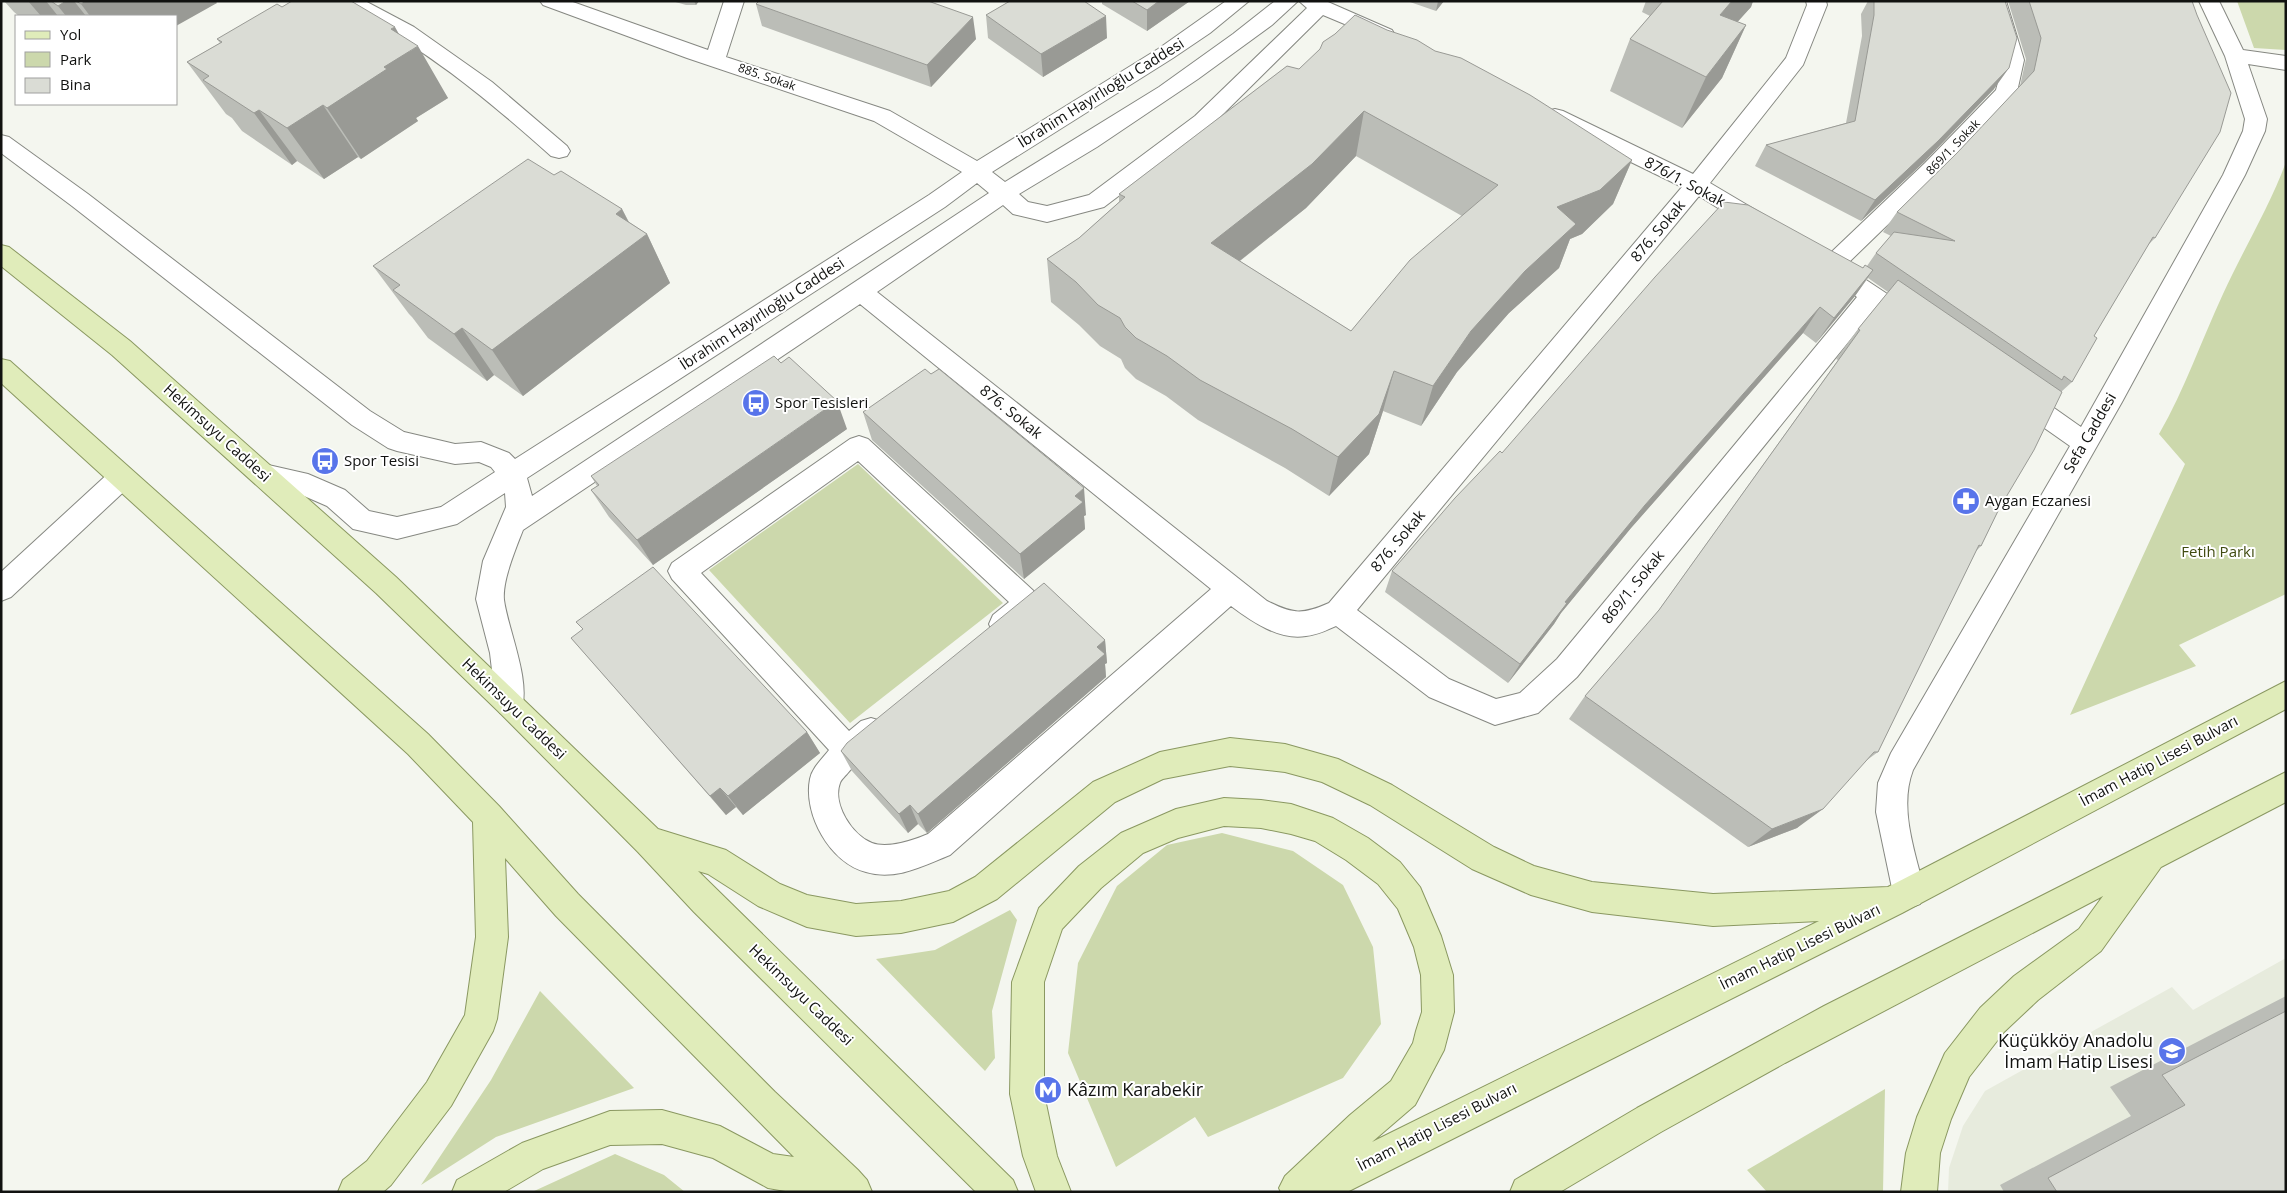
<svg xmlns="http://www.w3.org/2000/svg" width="2287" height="1193" font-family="'Open Sans',sans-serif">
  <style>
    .built { fill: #e7ebdd }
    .green { fill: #ccd8ac }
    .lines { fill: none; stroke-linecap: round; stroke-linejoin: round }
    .minor-casing { stroke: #868882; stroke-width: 2 }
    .major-casing { stroke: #8a9861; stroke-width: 2 }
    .minor { fill: #fff; fill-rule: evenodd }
    .major { fill: #e0ecba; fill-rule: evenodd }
    .wall { fill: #bbbdb7; fill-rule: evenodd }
    .shaded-wall { fill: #999a95 }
    .building { fill: #dadcd5; stroke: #999a95; fill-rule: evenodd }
    .labels { text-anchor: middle; stroke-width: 4; stroke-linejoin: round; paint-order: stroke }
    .far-street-label { font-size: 12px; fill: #111210; stroke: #fff }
    .street-label { font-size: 15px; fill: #111210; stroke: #fff }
    .poi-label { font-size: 15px; fill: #111210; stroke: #fff; text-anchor: start }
    .park-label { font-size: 15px; fill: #3f4a0f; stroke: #fff }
    .near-poi-label { font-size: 18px; fill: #111210; stroke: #fff; text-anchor: end }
  </style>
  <rect width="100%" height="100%" fill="#f4f6ef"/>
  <path class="built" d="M2286 958V1192H1948L1949 1168 1963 1126 1985 1091 2172 987 2193 1010Z"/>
  <path class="green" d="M2237 1H2286V50L2254 48Z
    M2286 162V594L2179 645 2196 666 2070 715 2185 464 2159 434C2185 389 2201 341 2223 294 2243 250 2269 208 2286 162Z
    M858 464 1003 603 850 723 709 570Z
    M1222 833 1293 851 1343 885 1373 947 1381 1024 1343 1078 1208 1137 1195 1117 1116 1167 1068 1053 1078 963 1117 886 1167 845Z
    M1010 910 1017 920 992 1011 995 1058 985 1071 876 959 935 950Z
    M540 991 634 1088 496 1137 421 1185 491 1080Z
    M1885 1089 1883 1192H1767L1747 1170Z
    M615 1154 664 1175 685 1192H532Z"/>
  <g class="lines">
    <g class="minor-casing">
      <path id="minor" d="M338 1H365L414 27 492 82 567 146 570 151 567 156 559 158 551 156C485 97 422 45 341 5Z
        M540 1H570L708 50 724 1H744L726 57 890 111 977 161 1158 49 1226 1H1249L1210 33 1173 58 992 172 1005 182 1159 87 1233 34 1275 1H1298L1272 25 1198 79 1097 147 1019 194 1028 202 1047 206 1089 195 1195 116 1307 8 1299 1 1328 2 1392 30 1395 35 1392 40 1385 41 1323 15 1211 126 1104 207 1047 222 1013 214 1003 205 877 292 1267 601C1293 614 1302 615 1329 603L1682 187 1547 121 1544 116 1547 111 1555 109 1563 111 1693 174 1786 58 1807 5 1806 1H1826L1827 5 1803 65 1710 183 1764 215 1767 221 1764 227 1756 229 1748 227 1699 196 1357 610 1449 679 1496 699 1520 693 1557 659 1857 297 1823 274 1818 267 1822 261 1925 163 1996 90 2004 60 1986 1H2006L2024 60 2017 92 1941 173 1845 266 1919 315 1923 321 1919 327C1902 333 1888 318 1875 309L1577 677 1538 713 1495 725 1429 697 1336 626C1327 630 1317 635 1306 636 1280 641 1251 621 1231 606L950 855C923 866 895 881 866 872 830 863 803 814 810 779 812 768 822 759 829 750L672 579 668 571 672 563 850 439 859 436 868 439 1038 595 1042 603C1036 615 1019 633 1005 635 1001 636 997 634 993 633L989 624 993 615 1009 602 858 461 701 573 849 731 861 721 871 718 881 721 886 731C878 748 859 759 847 774 845 776 841 780 840 783 832 804 852 835 872 843 888 849 914 840 928 834L1211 589 860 304 523 530C516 548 502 581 504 600 508 630 533 685 520 713L510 717 500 713 496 704 490 653 476 599 483 561 506 507 505 493 457 524 397 539 353 529 327 506 295 492 255 482 251 475 255 468 264 464 308 474 345 490 369 511 397 517 441 507 495 472 491 467 479 462 455 464 397 451 388 448 352 425 72 206 1 153V135L9 137 88 194 370 411 404 432 455 444 481 442 509 453 515 459 929 195 962 172 874 121 687 58 543 5ZM977 183 989 193 532 496 527 478 945 207Z
        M2199 1H2219L2243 50 2286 56V70L2248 64 2267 119 2265 131 2245 175 2122 402 1913 770C1898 809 1916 854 1925 893L1920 904 1909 908 1898 904 1893 893 1876 812 1878 783 1891 753 2070 446 2009 403 2006 396 2009 389 2018 386 2027 389 2081 427 2223 175 2243 131 2245 119 2225 56Z
        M121 467 130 470 134 478 130 486 11 597 1 601V572L112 470Z"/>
    </g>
    <g class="major-casing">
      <path id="major" d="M1 245 9 247 130 341 396 577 658 829 726 850 780 884 807 895 856 904 901 901 949 891 975 877 1093 782 1160 752 1230 738 1285 744 1338 759 1392 785 1494 847 1534 866 1592 882 1713 894 1888 887 2286 681V709L1902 913 1347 1192H1281L1279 1188 1285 1176 1350 1115 1391 1081 1413 1043 1416 1031 1422 1012 1421 975 1414 947 1398 909 1378 884 1346 860 1315 841 1291 834 1261 828 1224 826 1178 838 1143 853 1101 888 1062 929 1044 982V1094L1057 1156 1071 1192H1036L1023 1156 1010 1094 1012 982 1039 908 1079 866 1121 833 1176 809 1224 798 1261 800 1291 804 1333 818 1368 838 1400 862 1420 887 1441 936 1453 975 1454 1012 1444 1050 1415 1105 1372 1142 1819 921 1713 926 1592 912 1531 895 1472 869 1370 805 1322 782 1285 772 1230 766 1163 779 1115 802 997 899 953 922 901 933 856 936 807 927 758 906 708 874 698 871 1013 1180 1018 1192H976L694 912 638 852 500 713 376 593 112 355 1 266Z
        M1 359 10 361 428 734 499 806 578 894 775 1092 858 1170 867 1180 872 1192H791L768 1188 713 1158 662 1144 610 1145 543 1169 504 1192H452L457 1180 522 1143 610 1111 662 1110 720 1126 773 1154 794 1157 556 916 505 858 508 937 497 1019 493 1031 451 1106 391 1185 383 1192H338L343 1180 367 1161 427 1082 465 1015 476 937 473 822 408 754 1 383Z
        M2286 772V802L2161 867 2101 951 2038 1000 2004 1032 1969 1077 1951 1119 1940 1153 1937 1192H1901L1906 1153 1917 1117 1945 1053 1980 1008 2014 976 2079 929 2103 896 1785 1063 1661 1132 1560 1192H1510L1515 1180 1637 1108 1824 1006Z"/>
    </g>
    <use href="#minor" class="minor"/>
    <use href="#major" class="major"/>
  </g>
  <path class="wall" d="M4 1H215L217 3 176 16H19L14 12Z
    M672 1H699L696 5H686Z
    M1102 1H1190L1147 31 1102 4Z
    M1407 1H1444L1436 11Z
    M1646 1H1753L1751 7 1737 22 1746 25 1722 78 1682 128 1610 91 1630 39 1650 16 1642 12Z
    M1868 1H2005L1994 89 1924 162 1861 221 1755 166 1766 145 1846 123 1862 36 1861 14Z
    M2008 1H2192L2155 238 2148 245 2094 336 2072 382 2061 392 1999 509 1981 546 1976 551 1878 752 1867 760 1797 828 1748 847 1569 719 1585 696 1656 614 1838 360 1836 359 1858 329 1888 292 1868 278 1855 296 1816 343 1803 333 1631 528 1561 613 1554 624 1508 683 1385 592 1392 571 1502 453 1867 266 1876 253 1891 236 1883 232 1897 212 1957 153 2020 86 2026 59Z
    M756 4 976 39 931 87 762 26Z
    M986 15 1107 38 1043 77 988 38Z
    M399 34 448 98 416 118 418 121 361 159 358 157 324 179 297 161 292 165 242 131 232 118 226 114 187 62 220 43 217 39Z
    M1287 66 1632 160 1613 204 1582 234 1570 239 1559 268 1509 313 1457 372 1421 426 1383 411 1369 454 1329 496 1285 468 1198 420 1166 396 1136 379 1125 368 1121 359 1100 346 1079 325 1051 302 1047 259 1079 238 1119 202V194ZM1356 156 1462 216 1351 331 1240 261 1306 208Z
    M554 175 622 209 629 222 647 234 670 283 523 396 494 375 487 381 428 338 412 317 409 314 373 266Z
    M863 412 1086 515 1084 516 1085 529 1024 579 872 440Z
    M847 429 653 565 609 517 591 490 597 486 591 476Z
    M571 638 807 732 820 753 743 815 736 807 726 815Z
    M1105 640 1107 663 1105 664 1106 677 927 833 918 824 908 833 852 771 841 751Z
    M2286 996V1192H2004L2000 1185 2131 1116 2110 1087Z"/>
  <path class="shaded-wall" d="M28 1H46L58 16H41Z
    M66 1H74L86 16H66L58 6Z
    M86 1H215L217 3 176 26V16H90L81 4Z
    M694 1H699L696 5Z
    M1159 1H1190L1147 31V10Z
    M1438 1H1444L1436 11Z
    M1732 1H1753L1751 7 1697 67 1720 15Z
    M1106 16 1107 38 1043 77 1041 54Z
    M973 17 976 39 931 87 927 65Z
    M1746 25 1722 78 1682 128 1706 77Z
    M395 27 409 52 418 46 448 98 416 118 418 121 361 159 327 108 384 67 391 29Z
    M2009 68 1994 89 1924 162 1861 221 1875 200Z
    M323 105 358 157 324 179 287 128Z
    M259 110 297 161 292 165 254 113Z
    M1364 111 1356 156 1306 208 1208 286 1211 243Z
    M1632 160 1613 204 1582 234 1570 239 1559 268 1509 313 1457 372 1421 426 1433 386 1557 207Z
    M622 209 638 241 647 234 670 283 523 396 492 350 616 214Z
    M1873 270 1855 296 1816 343 1834 318Z
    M1820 307 1803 333 1631 528 1561 613 1554 624 1508 683 1520 664 1565 602 1645 505Z
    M462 328 494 375 487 381 454 334Z
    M1394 371 1383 411 1369 454 1329 496 1338 457Z
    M837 401 847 429 653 565 637 540Z
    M1084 488 1086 515 1084 516 1085 529 1024 579 1020 554 1075 496Z
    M1105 640 1107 663 1105 664 1106 677 927 833 918 814 1097 647Z
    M807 732 820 753 743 815 728 796Z
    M720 788 736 807 726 815 710 796Z
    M910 805 918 824 908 833 899 814Z
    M1823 809 1797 828 1748 847 1772 829Z"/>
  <path class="building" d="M51 1H66L58 6Z
    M76 1H86L81 4Z
    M292 1H351L395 27 391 29 418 46 384 67 387 69 327 108 323 105 287 128 259 110 254 113 203 80 209 76 187 62 222 42 217 39 277 4 282 7Z
    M759 1H928L973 17 927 65 756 4Z
    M1010 1H1084L1106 16 1041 54 986 15Z
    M1132 1H1159L1147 10Z
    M1663 1H1732L1720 15 1746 25 1706 77 1630 39Z
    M1874 1H2005L2017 38 2009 68 1938 141 1875 200 1766 145 1855 121 1874 15Z
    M2029 1H2192L2197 15 2231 93 2220 132 2155 238 2153 237 2094 336 2097 338 2072 382 2064 376 2062 380 1876 253 1894 232 1955 241 1897 212 1957 153 2034 71 2041 38Z
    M1355 15 1387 30 1417 40 1435 51 1461 58 1530 95 1632 160 1600 190 1557 207 1576 224 1525 271 1471 331 1433 386 1394 371 1379 414 1338 457 1292 429 1200 380 1167 356 1136 338 1125 327 1120 318 1098 305 1076 282 1047 259 1079 238 1125 197 1119 194 1287 66 1299 69 1320 49 1323 42 1335 34ZM1364 111 1498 185 1410 260 1351 331 1211 243 1312 164Z
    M528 159 554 175 561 171 622 209 616 214 647 234 492 350 462 328 454 334 393 290 400 285 373 266Z
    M1724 202 1748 205 1863 268 1865 265 1873 270 1834 318 1820 307 1645 505 1565 602 1567 603 1520 664 1392 571 1455 498 1500 451 1502 453 1655 277Z
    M1898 280 2062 392 2034 450 1999 509 1981 546 1979 545 1878 752H1874L1823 809 1772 829 1585 696 1659 610 1860 330 1858 329Z
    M774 356 781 363 789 357 837 401 637 540 591 490 599 485 591 476Z
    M925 369 931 374 939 369 1084 488 1075 496 1083 502 1020 554 863 412Z
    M653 567 807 732 728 796 720 788 710 796 571 638 583 629 576 622Z
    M1044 583 1105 640 1097 647 1105 654 918 814 910 805 899 814 841 751 847 743Z
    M2286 1011V1192H2057L2048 1178 2185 1105 2162 1075Z"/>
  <defs>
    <g id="bus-disc" transform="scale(1.4375)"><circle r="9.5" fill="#5874ea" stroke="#fff"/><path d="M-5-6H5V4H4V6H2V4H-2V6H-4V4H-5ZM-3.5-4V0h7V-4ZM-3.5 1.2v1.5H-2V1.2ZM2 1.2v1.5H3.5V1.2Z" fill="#fff"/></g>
    <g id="pharmacy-disc" transform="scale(1.4375)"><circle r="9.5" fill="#5874ea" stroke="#fff"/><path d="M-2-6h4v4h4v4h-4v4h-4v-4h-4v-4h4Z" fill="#fff"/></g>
    <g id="school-disc" transform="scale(1.4375)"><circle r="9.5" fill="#5874ea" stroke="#fff"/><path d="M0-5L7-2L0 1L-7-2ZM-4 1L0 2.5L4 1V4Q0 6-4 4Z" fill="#fff"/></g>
    <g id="metro-disc" transform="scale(1.4375)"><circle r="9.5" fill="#5874ea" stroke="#fff"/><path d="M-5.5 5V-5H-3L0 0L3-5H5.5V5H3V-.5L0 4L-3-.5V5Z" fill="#fff"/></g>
  </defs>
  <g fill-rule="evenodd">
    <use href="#bus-disc" x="756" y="403"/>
    <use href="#bus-disc" x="325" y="461"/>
    <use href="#pharmacy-disc" x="1966" y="501"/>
    <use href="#school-disc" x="2172" y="1051"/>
    <use href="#metro-disc" x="1048" y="1090"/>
  </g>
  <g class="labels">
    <g class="far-street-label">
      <text transform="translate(767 77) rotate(19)" y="4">885. Sokak</text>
      <text transform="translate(1953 147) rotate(-46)" y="4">869/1. Sokak</text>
    </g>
    <g class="street-label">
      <text transform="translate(1101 93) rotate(-32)" y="5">İbrahim Hayırlıoğlu Caddesi</text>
      <text transform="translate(1685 182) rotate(28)" y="5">876/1. Sokak</text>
      <text transform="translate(1658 231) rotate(-50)" y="5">876. Sokak</text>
      <text transform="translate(762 314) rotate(-33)" y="5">İbrahim Hayırlıoğlu Caddesi</text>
      <text transform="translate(1011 412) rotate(39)" y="5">876. Sokak</text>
      <text transform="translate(217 433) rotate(42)" y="5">Hekimsuyu Caddesi</text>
      <text transform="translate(2090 433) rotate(-60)" y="5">Sefa Caddesi</text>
      <text transform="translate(1398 541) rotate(-50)" y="5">876. Sokak</text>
      <text transform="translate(1633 587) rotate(-51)" y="5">869/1. Sokak</text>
      <text transform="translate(514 709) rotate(44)" y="5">Hekimsuyu Caddesi</text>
      <text transform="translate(2159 761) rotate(-28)" y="5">İmam Hatip Lisesi Bulvarı</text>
      <text transform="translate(1800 947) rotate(-26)" y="5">İmam Hatip Lisesi Bulvarı</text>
      <text transform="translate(801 995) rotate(44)" y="5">Hekimsuyu Caddesi</text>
      <text transform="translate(1437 1127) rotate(-27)" y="5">İmam Hatip Lisesi Bulvarı</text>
    </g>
    <g class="poi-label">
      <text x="775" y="408">Spor Tesisleri</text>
      <text x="344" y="466">Spor Tesisi</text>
      <text x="1985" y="506">Aygan Eczanesi</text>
    </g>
    <g class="park-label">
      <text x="2218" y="557">Fetih Parkı</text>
    </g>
    <g class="near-poi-label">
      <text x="2153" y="1047">Küçükköy Anadolu<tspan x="2153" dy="21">İmam Hatip Lisesi</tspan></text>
      <text x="1067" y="1096" text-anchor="start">Kâzım Karabekir</text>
    </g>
  </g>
  <rect width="2287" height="1193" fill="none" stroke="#111210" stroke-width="5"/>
  <rect x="15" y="15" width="162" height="90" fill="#ffffff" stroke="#a0a09f"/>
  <rect x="25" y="31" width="25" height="8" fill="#e0ecba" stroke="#a0a09f"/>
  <text x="60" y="40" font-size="15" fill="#111210">Yol</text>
  <rect x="25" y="52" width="25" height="15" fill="#ccd8ac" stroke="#a0a09f"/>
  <text x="60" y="65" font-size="15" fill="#111210">Park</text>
  <rect x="25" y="78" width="25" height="15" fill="#dadcd5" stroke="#a0a09f"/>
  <text x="60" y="90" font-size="15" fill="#111210">Bina</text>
</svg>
